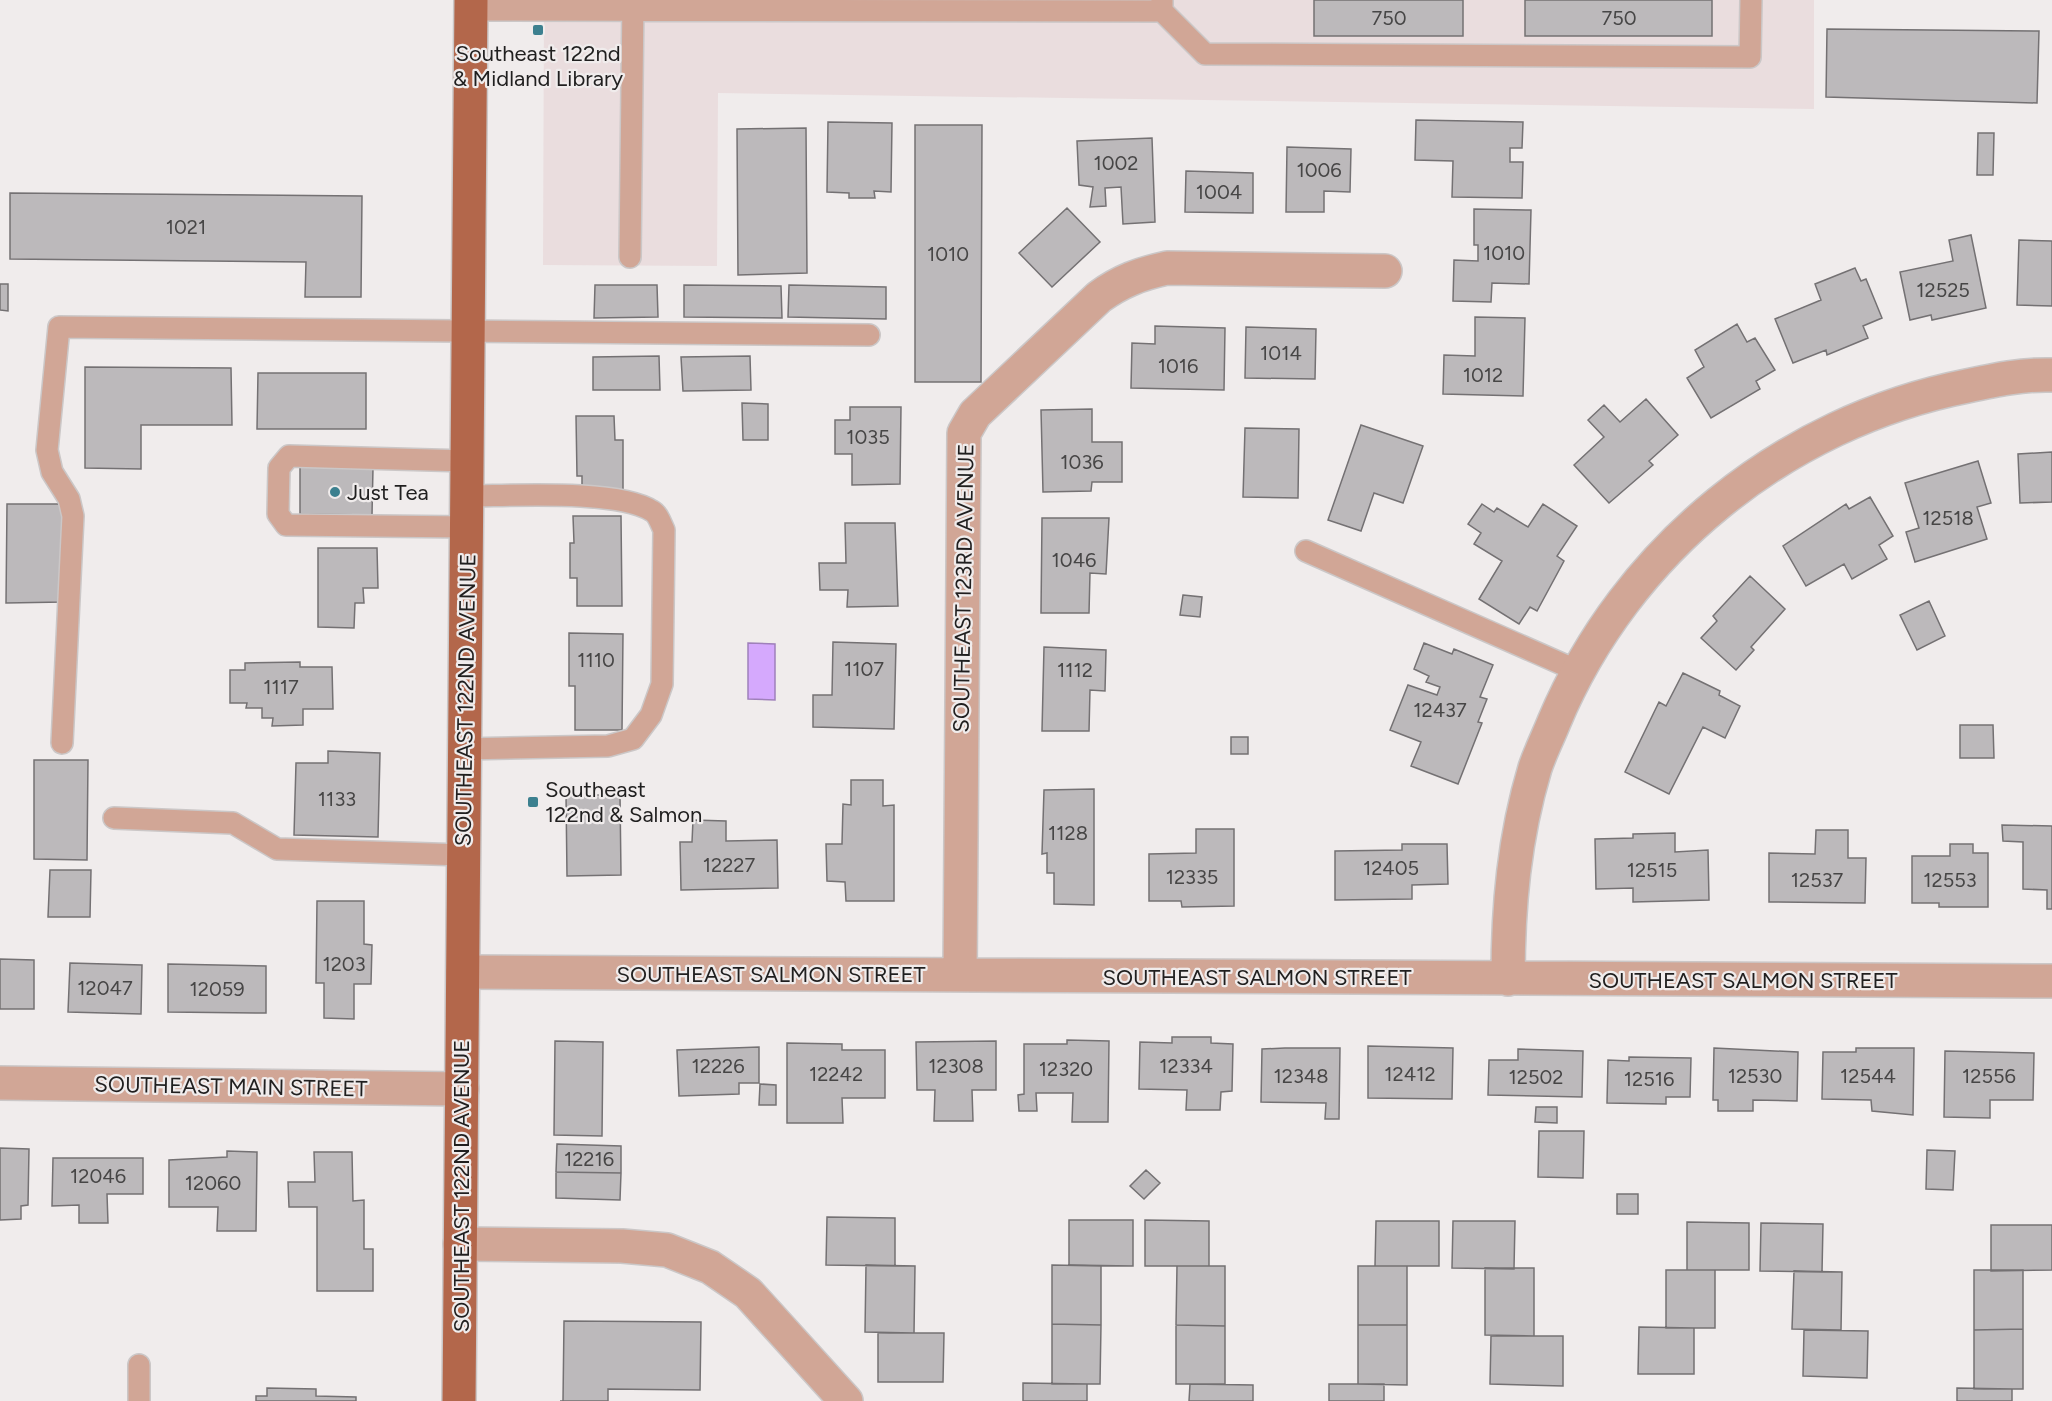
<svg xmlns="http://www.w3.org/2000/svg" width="2052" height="1401" font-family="Figtree,sans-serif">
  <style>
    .built { fill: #eaddde }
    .water { fill: #d5a9fd; stroke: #9f80ba; stroke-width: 1.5 }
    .building { fill: #bcb9bb; stroke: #747173; stroke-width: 1.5 }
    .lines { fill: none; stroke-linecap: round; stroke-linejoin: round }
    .service-casing { stroke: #cbc7c7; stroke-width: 24 }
    .minor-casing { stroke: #cbc7c7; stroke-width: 36 }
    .primary-casing { stroke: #cbc7c7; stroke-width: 36 }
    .service { stroke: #d1a696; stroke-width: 21 }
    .minor { stroke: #d1a696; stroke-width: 33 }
    .primary { stroke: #b3674b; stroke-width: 33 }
    .poi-dot { fill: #3c808f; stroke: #f0ecec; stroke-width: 2 }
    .labels { text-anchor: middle; stroke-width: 4.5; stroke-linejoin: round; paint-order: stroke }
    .number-label { font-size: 20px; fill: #474646 }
    .poi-label { font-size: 22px; fill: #201f1f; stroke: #f0ecec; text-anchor: start }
    .street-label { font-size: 22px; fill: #201f1f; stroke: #f0ecec }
  </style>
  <rect width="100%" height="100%" fill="#f0ecec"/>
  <path class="built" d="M544 0H1814V109L718 93 717 266 543 265Z"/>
  <path class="water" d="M748 643 775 644V700L748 699Z"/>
  <path class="building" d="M1314 0H1463V36H1314Z
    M1525 0H1712V36H1525Z
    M1827 29 2039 31 2037 103 1826 97Z
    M1416 120 1523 122 1522 148H1510V162H1523L1522 198 1452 197 1453 161 1415 160Z
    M828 122 892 123 891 192 874 191 875 198H849V193L827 192Z
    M915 125H982L981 382H915Z
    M806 128 807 273 738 275 737 129Z
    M1978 133H1994L1993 175H1977Z
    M1152 138 1155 222 1123 224 1121 187 1105 188 1106 206 1090 207 1093 187 1079 185 1077 141Z
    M1287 147 1351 149 1350 192 1324 191V212H1286Z
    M1186 171 1253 173V213L1185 212Z
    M10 193 362 196 361 297H305L306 262 10 259Z
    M1067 208 1100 242 1052 287 1019 253Z
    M1474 209 1531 210 1529 284 1492 283 1491 302 1453 301 1454 260 1478 261V245H1474Z
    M1971 235 1986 308 1932 320 1931 315 1910 320 1900 272 1953 261 1949 240Z
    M2019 240 2052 241V306L2017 305Z
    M1855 268 1861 281 1866 279 1882 318 1863 326 1868 338 1827 355 1826 350 1793 363 1775 319 1821 300 1815 284Z
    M0 284H8V311L0 310Z
    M595 285H657L658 317 594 318Z
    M684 285 781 286 782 318 684 317Z
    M789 285 886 287V319L788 317Z
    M1475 317 1525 318 1523 396 1443 394 1444 355 1475 356Z
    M1737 324 1747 342 1755 338 1775 370 1756 381 1760 389 1711 418 1687 378 1704 367 1695 350Z
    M1155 326 1225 328 1224 390 1131 388 1132 343 1155 344Z
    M1246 327 1316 329 1315 379 1245 378Z
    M659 356 660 390H593V357Z
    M750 356 751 390 683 391 681 357Z
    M85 367 231 368 232 425H141V469L85 468Z
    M258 373H366V429H257Z
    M1646 399 1678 435 1649 461 1653 465 1609 503 1574 465 1604 437 1588 420 1604 405 1620 422Z
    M742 403 768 404V440H743Z
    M850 407H901L900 484 852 485V454H835V420H850Z
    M1092 409V442H1122V482H1092L1091 491 1043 492 1041 410Z
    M576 416H614L615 440H623V495H582V476H577Z
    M1361 425 1423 446 1403 503 1374 493 1361 531 1328 520Z
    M1245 428 1299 429 1298 498 1243 497Z
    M2052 452V502L2020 503 2018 454Z
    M1978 461 1991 503 1977 507 1987 539 1915 562 1906 532 1919 528 1905 483Z
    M300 467 373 468 372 515 300 514Z
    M1870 497 1893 536 1879 545 1887 559 1852 579 1844 564 1806 586 1783 546 1846 504 1849 509Z
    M7 504H64L63 602 6 603Z
    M1482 504 1494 512 1497 508 1528 527 1543 504 1577 526 1557 556 1564 561 1537 611 1530 607 1519 624 1479 599 1502 561 1474 544 1481 533 1468 524Z
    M573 516H621L622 606H577V578H570V543H574Z
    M1042 518H1109L1106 574 1090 573 1089 613H1041Z
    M845 523H895L898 606 847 607 848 590H820L819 563H846Z
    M318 548H377L378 588H363L364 603H355L354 628 318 627Z
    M1750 576 1785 609 1751 647 1754 650 1736 670 1701 638 1717 621 1713 616Z
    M1183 595 1202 597 1200 617 1180 615Z
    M1929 601 1945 636 1917 650 1900 615Z
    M569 633 623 634 622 730H575V686H569Z
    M833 642 896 644 894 729 813 727V695H832Z
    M1424 643 1452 654 1454 649 1493 665 1480 697 1487 699 1478 722 1482 723 1458 784 1411 766 1421 742 1390 730 1408 685 1437 695 1440 687 1426 682 1429 676 1414 669Z
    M1044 647 1106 650 1105 691 1090 690 1089 731H1042Z
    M300 662V667H332L333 709H303V725L272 726 273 718H262V708H246L247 703H230V670H245V663Z
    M1683 673 1720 691 1719 695 1740 706 1725 738 1703 727 1669 794 1625 772 1659 702 1666 706Z
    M1960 725H1993L1994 758H1960Z
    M1231 737H1248V754H1231Z
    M328 751 380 753 378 837 294 835 296 763H328Z
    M34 760H88L87 860 34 859Z
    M851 780H883V806L894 805V901H846L845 882 827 881 826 844H842L843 804 851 805Z
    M1094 789V905L1054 904V873H1047V853L1042 854 1044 790Z
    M566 795H620L621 875 567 876Z
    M693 820 726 821V841L777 840 778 888 681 890 680 842H692Z
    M2002 825 2052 826V909H2047V890L2023 889V842L2003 841Z
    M1196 829H1234V906L1182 907 1181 901H1149V854L1196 853Z
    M1816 830H1848V858H1866L1865 903 1769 902V853L1815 854Z
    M1675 833V852L1708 850 1709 900 1633 902V888L1596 889 1595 839 1633 838V834Z
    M1402 844H1447L1448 884 1412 885V899L1335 900V851L1402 850Z
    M1950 844H1973V853H1988V907H1939V903H1912V856H1950Z
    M50 870H91L90 917H48Z
    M317 901H364V944L372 945 371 984H354V1019L324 1018V983H316Z
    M0 959 34 960V1009H0Z
    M70 963 142 965 141 1014 68 1012Z
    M168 964 266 966V1013L168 1012Z
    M1172 1037H1211V1043L1233 1044 1232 1091 1221 1092 1220 1110H1186L1187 1090 1139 1089 1140 1042 1172 1043Z
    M1067 1040 1109 1041 1108 1122H1072L1073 1093H1036L1037 1111H1019L1018 1095 1024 1094V1044H1067Z
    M555 1041 603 1042 602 1136 554 1135Z
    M996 1041V1090H972L973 1121H934L935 1090H917L916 1042Z
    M787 1043 842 1044V1050H885V1098H842L843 1123H787Z
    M1368 1046 1453 1048 1452 1099 1368 1098Z
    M759 1047V1083H739V1094L679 1096 677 1050Z
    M1285 1048H1340L1339 1119H1325L1326 1103 1261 1102 1262 1049Z
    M1714 1048 1798 1052 1797 1101 1753 1100V1111H1718V1100H1713Z
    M1856 1048H1914L1913 1115 1872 1111 1871 1100 1822 1099 1823 1052H1856Z
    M1518 1049 1583 1051 1582 1097 1488 1095 1489 1060H1518Z
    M1945 1051 2034 1053 2033 1100H1990V1118L1944 1117Z
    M1629 1057 1691 1058 1690 1097H1666V1104L1607 1103 1608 1060 1629 1061Z
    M760 1084 776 1085V1105H759Z
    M1536 1107H1557V1123L1535 1122Z
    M1539 1131H1584L1583 1178 1538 1177Z
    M557 1144 621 1146V1173L556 1172Z
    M0 1148 29 1149 28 1205 21 1206V1219L0 1220Z
    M1927 1150 1955 1151 1953 1190 1926 1189Z
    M227 1151 257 1152 256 1231H217L218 1207H169V1160L227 1157Z
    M314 1152H352L353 1201 364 1200V1249H373V1291H317V1207H289L288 1182H315Z
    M53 1158H143V1194H107L108 1223H79V1205L52 1206Z
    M1146 1170 1160 1183 1144 1199 1130 1186Z
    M556 1172 621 1173 620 1200 556 1198Z
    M1617 1194H1638V1214H1617Z
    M827 1217 895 1218V1266L826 1265Z
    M1069 1220H1133V1266L1069 1265Z
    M1145 1220 1209 1221V1266H1145Z
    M1376 1221H1439V1266H1375Z
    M1453 1221H1515L1514 1269 1452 1268Z
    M1687 1222 1749 1223V1270H1687Z
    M1761 1223 1823 1224 1822 1272 1760 1271Z
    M1991 1225H2052V1270L1991 1271Z
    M866 1265 915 1266 914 1333 865 1332Z
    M1052 1265 1101 1266V1325L1052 1324Z
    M1177 1266H1225V1326L1176 1325Z
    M1358 1266H1407V1325H1358Z
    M1485 1268H1534V1336L1485 1335Z
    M1666 1270H1715V1328H1666Z
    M1974 1270H2023V1329L1974 1330Z
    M1794 1271 1842 1272 1841 1330 1792 1329Z
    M564 1321 701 1322 700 1390 608 1389V1401H560H563Z
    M1052 1324 1101 1325 1100 1384H1052Z
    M1176 1325 1225 1326V1384H1176Z
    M1358 1325H1407V1385L1358 1384Z
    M1639 1327 1694 1328V1374H1638Z
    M2023 1329V1389H1974V1330Z
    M1804 1330 1868 1331 1867 1378 1803 1376Z
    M878 1333H944L943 1382H878Z
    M1491 1336H1563V1386L1490 1384Z
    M1023 1383 1087 1384V1401H1023Z
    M1190 1384 1253 1385V1401H1189Z
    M1329 1384H1384V1401H1329Z
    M267 1388 316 1389V1396L356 1397V1401H256V1396H267Z
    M1957 1388 2012 1389V1401H1957Z"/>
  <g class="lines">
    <g class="service-casing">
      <path id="service" d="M471 10 1162 11V0
        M1162 11 1205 54 1750 57 1751 0
        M630 257 633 0
        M467 527 286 525 278 514 279 468 289 456 467 461
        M1306 551 1578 671
        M62 743 73 516 69 499 52 472 47 450 59 327 869 335
        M464 749 608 746 633 739 651 715 662 684 664 530C661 524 658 514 652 511 618 489 509 496 467 496
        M114 818 233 823 277 849 463 855
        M139 1401V1365"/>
    </g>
    <g class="minor-casing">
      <path id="minor" d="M463 972 2052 981
        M960 975 964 433 975 414 1099 297C1121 281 1140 274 1167 268L1385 271
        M1508 979C1508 907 1514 838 1535 768 1540 753 1548 737 1554 722 1626 550 1784 422 1967 386 1995 380 2023 374 2052 375
        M0 1083 462 1089
        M460 1244 622 1246 667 1250 710 1267 748 1293 846 1401"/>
    </g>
    <g class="primary-casing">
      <path id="primary" d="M459 1401 471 0"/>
    </g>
    <use href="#service" class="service"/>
    <use href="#minor" class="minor"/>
    <use href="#primary" class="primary"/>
  </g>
  <g class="poi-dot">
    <rect x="532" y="24" width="12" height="12" rx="3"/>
    <circle cx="335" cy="492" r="6"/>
    <rect x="527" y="796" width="12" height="12" rx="3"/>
  </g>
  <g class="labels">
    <g class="number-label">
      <text x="1389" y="25">750</text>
      <text x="1619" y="25">750</text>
      <text x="1116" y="170">1002</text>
      <text x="1319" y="177">1006</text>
      <text x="1219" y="199">1004</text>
      <text x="186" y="234">1021</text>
      <text x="1504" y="260">1010</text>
      <text x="948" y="261">1010</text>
      <text x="1943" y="297">12525</text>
      <text x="1281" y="360">1014</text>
      <text x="1178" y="373">1016</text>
      <text x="1483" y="382">1012</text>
      <text x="868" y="444">1035</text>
      <text x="1082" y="469">1036</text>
      <text x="1948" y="525">12518</text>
      <text x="1074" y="567">1046</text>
      <text x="596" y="667">1110</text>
      <text x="864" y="676">1107</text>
      <text x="1075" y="677">1112</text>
      <text x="281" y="694">1117</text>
      <text x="1440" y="717">12437</text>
      <text x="337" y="806">1133</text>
      <text x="1068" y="840">1128</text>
      <text x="729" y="872">12227</text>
      <text x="1391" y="875">12405</text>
      <text x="1652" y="877">12515</text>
      <text x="1192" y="884">12335</text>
      <text x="1817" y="887">12537</text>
      <text x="1950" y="887">12553</text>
      <text x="344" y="971">1203</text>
      <text x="105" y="995">12047</text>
      <text x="217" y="996">12059</text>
      <text x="718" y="1073">12226</text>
      <text x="956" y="1073">12308</text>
      <text x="1186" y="1073">12334</text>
      <text x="1066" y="1076">12320</text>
      <text x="836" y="1081">12242</text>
      <text x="1410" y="1081">12412</text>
      <text x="1301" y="1083">12348</text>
      <text x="1755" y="1083">12530</text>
      <text x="1868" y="1083">12544</text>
      <text x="1989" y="1083">12556</text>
      <text x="1536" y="1084">12502</text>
      <text x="1649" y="1086">12516</text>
      <text x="589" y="1166">12216</text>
      <text x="98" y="1183">12046</text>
      <text x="213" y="1190">12060</text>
    </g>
    <g class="poi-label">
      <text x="538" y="61" text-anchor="middle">Southeast 122nd<tspan x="538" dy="25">&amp; Midland Library</tspan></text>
      <text x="347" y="500">Just Tea</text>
      <text x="545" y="797">Southeast<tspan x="545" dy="25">122nd &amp; Salmon</tspan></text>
    </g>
    <g class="street-label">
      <text transform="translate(963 588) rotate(-89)" y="8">SOUTHEAST 123RD AVENUE</text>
      <text transform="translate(465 700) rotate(-89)" y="8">SOUTHEAST 122ND AVENUE</text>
      <text x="771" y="982">SOUTHEAST SALMON STREET</text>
      <text x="1257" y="985">SOUTHEAST SALMON STREET</text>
      <text x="1743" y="988">SOUTHEAST SALMON STREET</text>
      <text transform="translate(231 1086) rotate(1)" y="8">SOUTHEAST MAIN STREET</text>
      <text transform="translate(461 1186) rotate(-90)" y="8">SOUTHEAST 122ND AVENUE</text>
    </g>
  </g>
</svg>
